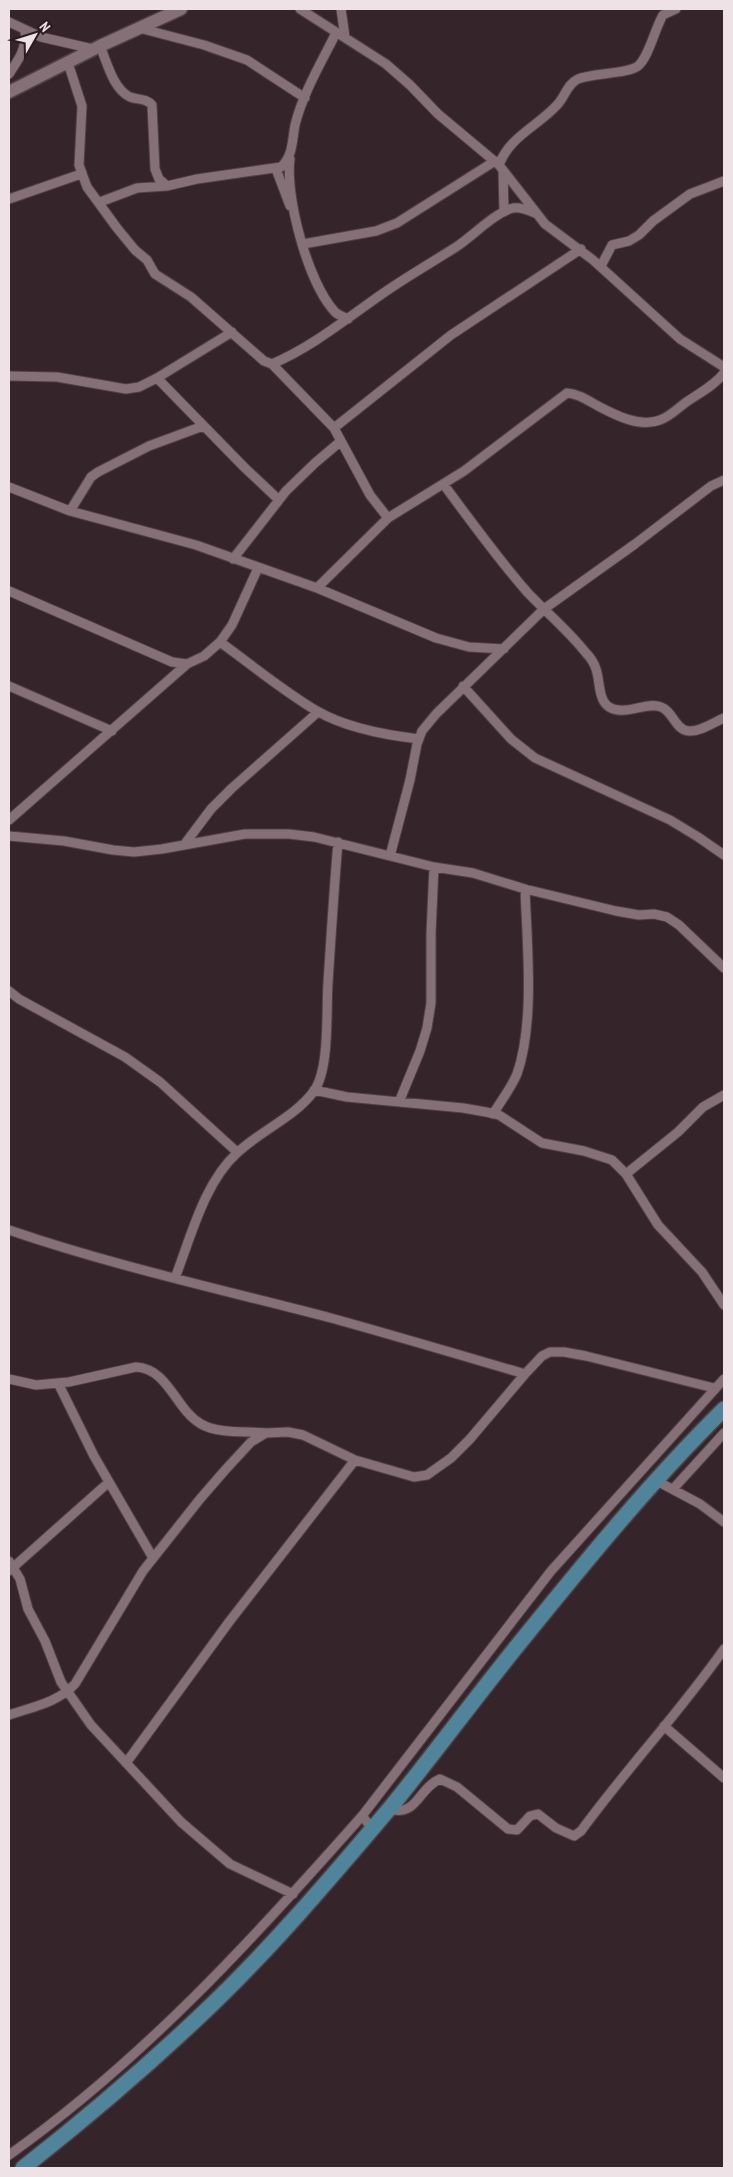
<svg xmlns="http://www.w3.org/2000/svg" width="733" height="2177" font-family="'PT Sans Narrow',sans-serif">
  <style>
    .lines { fill: none; stroke-linecap: round; stroke-linejoin: round }
    .street-casing { stroke: #4e4045; stroke-width: 11 }
    .secondary-casing { stroke: #4e4045; stroke-width: 15 }
    .primary-casing { stroke: #4e4045; stroke-width: 18 }
    .street { stroke: #847076; stroke-width: 9 }
    .secondary { stroke: #847076; stroke-width: 12 }
    .primary { stroke: #50849b; stroke-width: 15 }
  </style>
  <rect width="100%" height="100%" fill="#35242a"/>
  <g class="lines">
    <g class="street-casing">
      <path id="street" d="M300 9 386 64 410 85 438 114 499 165 545 224 593 260 680 339 724 367
        M341 9 345 37
        M9 22 41 37 93 49
        M139 28 204 45 247 60 305 98
        M100 46C107 62 113 89 130 97 138 100 146 98 152 105L155 169 159 179 167 186
        M68 63 82 106 79 165 87 187 117 228 135 250 147 260 155 274 191 297 264 361 272 364C312 347 346 319 382 294 406 277 431 263 456 247 473 236 494 213 513 208 520 207 528 210 535 213
        M9 74C18 60 27 49 25 31
        M290 159C285 197 308 283 335 312 338 315 344 317 348 319
        M499 165C509 137 538 126 557 105 565 97 567 84 578 79 593 73 628 74 638 66 649 57 655 28 663 15L676 9
        M276 169 290 206
        M503 170 504 212
        M9 199 81 174
        M100 202 137 188 167 186 197 179 281 167C293 156 292 141 295 125 303 93 321 63 336 33
        M303 244 376 231 397 223 495 161
        M601 266 612 245 629 241 639 235 653 221 690 194 724 181
        M272 364 334 428 370 495 388 518
        M9 376 57 377 126 389 139 387 157 378 232 332
        M157 378 244 467 279 500
        M334 428 451 335 581 249
        M444 485C471 521 498 559 528 593 547 613 569 631 586 653 590 657 594 663 596 669 600 680 598 700 609 707 625 717 646 701 661 707 673 711 675 730 689 731 700 732 714 722 724 718
        M9 487 70 511 196 545 317 588 436 638 469 647 504 649
        M70 511 91 477 98 472 149 446 203 426
        M233 559 286 491 315 463 341 441
        M317 588 388 518 464 471 567 393C579 394 587 400 598 406 615 415 640 428 660 420 669 417 677 409 685 403 699 393 714 386 724 373
        M9 591 172 662 187 664 204 656 220 642 232 625 258 568
        M220 642C252 665 283 691 317 711 346 728 385 735 419 739
        M9 686 112 731
        M463 686 511 739 535 758 670 820 698 837 724 855
        M9 820 187 664
        M9 836 64 841 113 850 134 852 162 849 245 834H289L314 837 434 867 473 873 525 889 616 911 639 915 654 914 667 917 679 925 724 968
        M184 845 211 809 232 788 318 712
        M390 856 410 780 417 744 422 731 436 714 544 609 635 544 711 486 724 480
        M9 991 19 999 125 1057 160 1082 237 1152
        M314 1090 347 1097 463 1108 486 1112 499 1115 542 1143 584 1151 612 1160 626 1174 658 1225 702 1272 724 1305
        M399 1102 420 1051 427 1028 431 1003V933L434 867
        M493 1114C501 1101 511 1088 517 1074 535 1023 527 944 525 889
        M626 1174 678 1132 703 1107 724 1095
        M9 1230C114 1266 224 1290 331 1318 396 1336 460 1355 525 1374
        M175 1278C191 1237 204 1183 237 1153 260 1131 295 1117 314 1091 330 1068 326 1011 328 983 331 936 334 889 338 842
        M9 1379 36 1385 69 1382 136 1367C169 1369 175 1409 201 1424 218 1434 246 1431 266 1433
        M58 1383 94 1456 153 1558
        M655 1480 700 1504 724 1522
        M673 1489 724 1433
        M9 1561 20 1579 28 1609 45 1641 61 1682 91 1725 181 1822 230 1864 293 1894
        M9 1571 109 1482
        M9 1715C32 1707 57 1703 75 1684L143 1571 200 1499 226 1469 251 1442 266 1433 288 1432 303 1435 355 1460 414 1477 427 1475 451 1458 470 1439 525 1374 542 1356 550 1352H564L586 1356 714 1388
        M664 1726 724 1778
        M126 1763 229 1622 355 1460
        M389 1809C418 1817 417 1789 440 1779L457 1787 508 1829 517 1830 530 1816 538 1814 556 1828 574 1836 581 1831C627 1768 680 1712 724 1649
        M372 1828 362 1816 551 1571 724 1379
        M9 2155C143 2060 254 1938 362 1816"/>
    </g>
    <g class="secondary-casing">
      <path id="secondary" d="M9 92 100 46 181 9"/>
    </g>
    <g class="primary-casing">
      <path id="primary" d="M23 2168C84 2120 144 2069 200 2016 268 1952 330 1879 390 1808 435 1753 477 1695 522 1640 586 1561 651 1481 724 1409"/>
    </g>
    <use href="#street" class="street"/>
    <use href="#secondary" class="secondary"/>
    <use href="#primary" class="primary"/>
  </g>
  <rect width="733" height="2177" fill="none" stroke="#eee2e6" stroke-width="20"/>
  <g transform="translate(35 35) rotate(51)" stroke="#2b1b20" stroke-width="4" paint-order="stroke">
  <path d="M0-4L9 19L0 12L-9 19Z" fill="#eee2e6"/>
  <text y="-8" font-size="14" font-weight="bold" text-anchor="middle" fill="#eee2e6">N</text>
  </g>
</svg>
